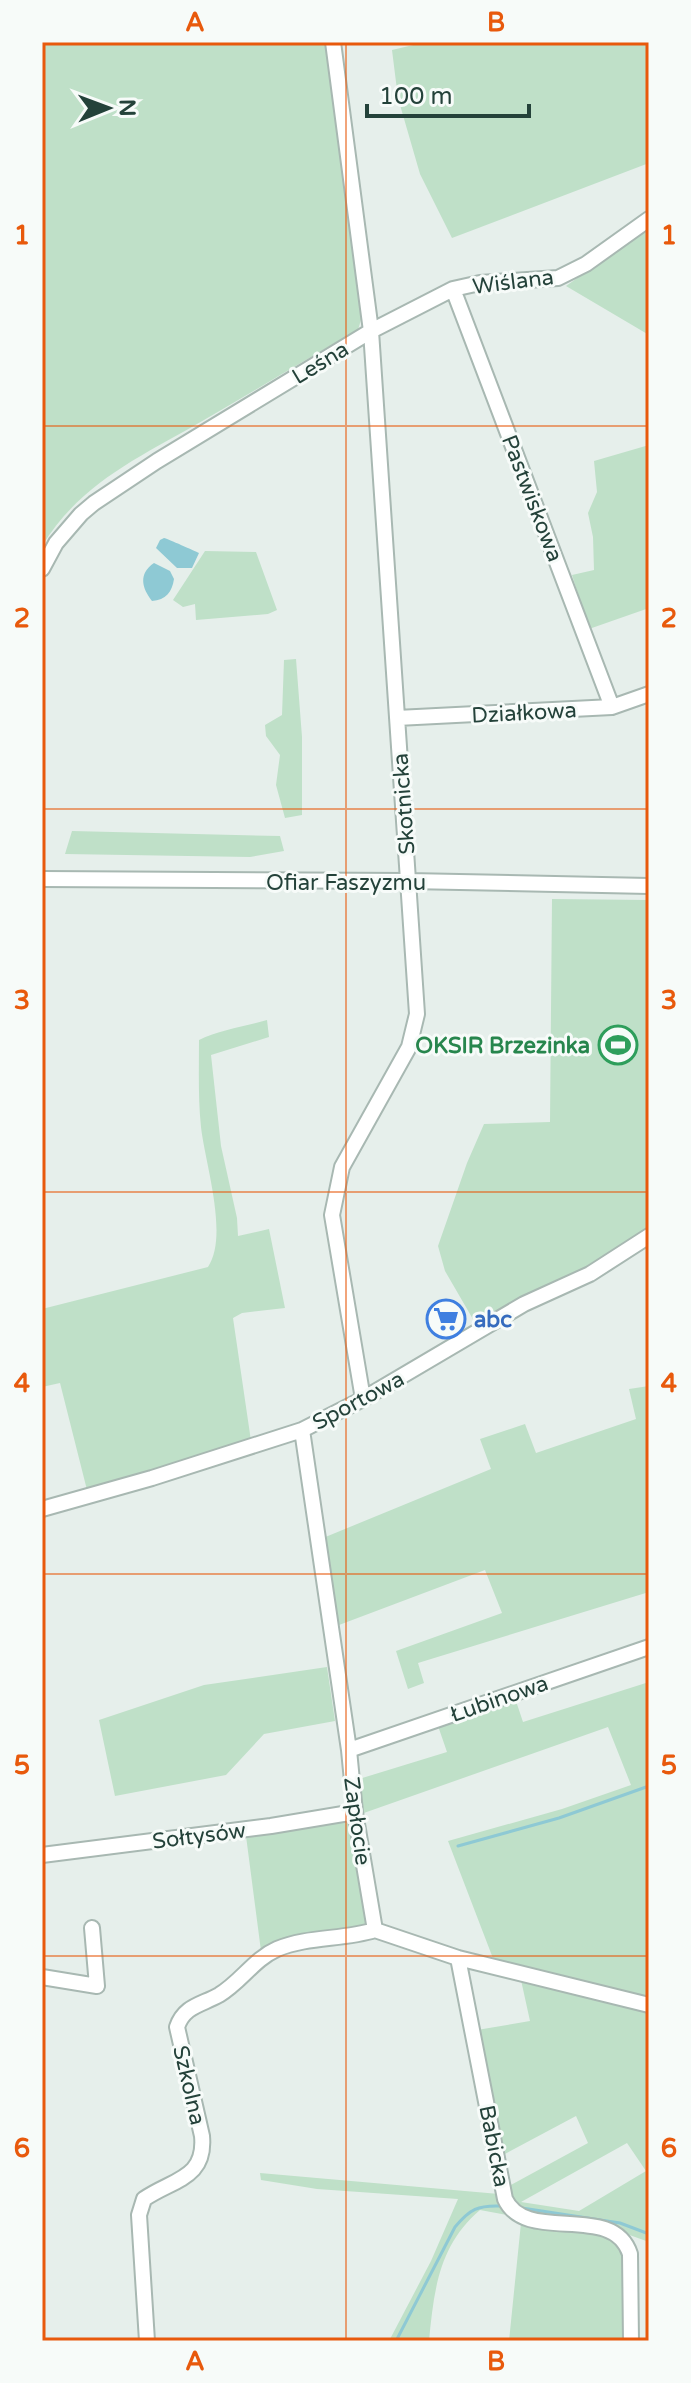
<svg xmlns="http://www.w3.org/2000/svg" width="691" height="2383" font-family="'Varela Round',sans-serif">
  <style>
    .green { fill: #bfe0c8; fill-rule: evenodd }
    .water { fill: #8ec9d4 }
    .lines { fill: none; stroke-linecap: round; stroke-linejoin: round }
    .stream { stroke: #8ec9d4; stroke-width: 3 }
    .minor-casing { stroke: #a8b8b2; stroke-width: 18 }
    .minor { stroke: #fff; stroke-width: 14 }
    .grid { fill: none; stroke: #e8590c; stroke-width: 2; stroke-opacity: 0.55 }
    .labels { text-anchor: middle; stroke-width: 6; stroke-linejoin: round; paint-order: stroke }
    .street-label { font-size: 22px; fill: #24423a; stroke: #f7fbf9 }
    .leisure-label { font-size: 22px; font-weight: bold; fill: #27864d; stroke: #f7fbf9; text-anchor: end }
    .shop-label { font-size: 22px; font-weight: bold; fill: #366cbe; stroke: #f7fbf9; text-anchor: start }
    .neatline { fill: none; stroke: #e8590c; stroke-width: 3 }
    .grid-label { font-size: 26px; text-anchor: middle; font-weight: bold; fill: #e8590c }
  </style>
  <rect width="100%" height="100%" fill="#e6efeb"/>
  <path class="green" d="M42 42H327L362 316 358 330C306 359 256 390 204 420 142 456 81 482 42 546Z
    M426 42H649V163L452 238 420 174 398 98 392 50Z
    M649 227V335L566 286Z
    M649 445V608L589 629 572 575 594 570 593 537 588 513 597 492 594 461Z
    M205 551 256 552 277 610 268 614 196 620 195 604 183 607 173 600Z
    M296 659 302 737V815L285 818 276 785 280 755 266 736 265 725 282 715 284 660Z
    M72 831 280 836 284 851 250 857 65 854Z
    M552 899 649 900V1229L586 1269 474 1321 445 1271 438 1246 467 1163 484 1124 550 1122Z
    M267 1020 269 1037 211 1055 221 1146 237 1218 238 1236 269 1229 285 1308 242 1313 233 1318 251 1441 87 1490 60 1383 42 1387V1309L208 1267C229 1236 205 1163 201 1127 198 1099 199 1069 199 1040 219 1030 244 1027 267 1020Z
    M649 1386V1592L418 1663 424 1683 408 1689 396 1651 502 1613 485 1570 339 1625 323 1538 491 1469 480 1439 525 1424 536 1453 636 1419 629 1389Z
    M327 1667 335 1721 264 1734 226 1775 115 1796 99 1720 204 1685Z
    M649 1682V2001L494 1961 448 1841 562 1809 631 1785 608 1727 361 1814 359 1779 447 1752 437 1723 515 1698 523 1722Z
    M342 1822 350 1824 366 1923 361 1927 261 1951 246 1836Z
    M521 1980 649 2009V2242L610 2228 523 2215 513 2200 509 2186 588 2143 576 2116 503 2155 477 2030 530 2021ZM627 2143 646 2171 579 2211 521 2202Z
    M260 2173 499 2194 507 2215 480 2210C439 2245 434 2289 429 2341H389L431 2261 458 2199 317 2189 261 2180Z
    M521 2223 609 2233 626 2256 627 2341H509Z"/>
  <path class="water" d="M164 538C168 539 195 551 199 553L192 568H177L156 548 160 540Z
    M154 563 170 571 174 579C172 592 166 600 152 601 142 588 138 574 154 563Z"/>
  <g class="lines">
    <path class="stream" d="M458 1846 559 1818 649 1786
      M522 2208 620 2223 649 2234
      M396 2341 455 2227C470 2209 478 2205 501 2206"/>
    <g class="minor-casing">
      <path id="minor" d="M453 289 612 707
        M42 569 56 543 81 514 94 503 157 461 371 331 333 42
        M397 718 612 707 649 694
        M42 879 409 881 649 886
        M363 1399 332 1215 342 1167 409 1047 417 1014 371 331 453 289 480 283 558 278 586 264 649 219
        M302 1430 349 1750 355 1812 375 1930
        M42 1509 152 1478 302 1430 363 1399 524 1304 590 1274 649 1236
        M349 1750 649 1647
        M42 1855 271 1826 355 1812
        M375 1930 458 1958 649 2005
        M458 1958 505 2199C526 2245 613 2201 630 2254L631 2341
        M42 1977 97 1986 92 1928
        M147 2341 139 2215 144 2199C173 2179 206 2179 202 2136L177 2027C184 2006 201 2005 219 1995 241 1982 254 1959 277 1949 308 1936 343 1940 375 1930"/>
    </g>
    <use href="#minor" class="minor"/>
  </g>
  <path class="grid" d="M346 42V2341M42 426H649M42 809H649M42 1192H649M42 1574H649M42 1956H649"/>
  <defs>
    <g id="stadium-ring" transform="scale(2)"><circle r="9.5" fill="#f7fbf9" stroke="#2e9e5b" stroke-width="1.5"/><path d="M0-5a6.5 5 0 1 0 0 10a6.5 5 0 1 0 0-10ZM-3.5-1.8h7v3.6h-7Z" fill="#2e9e5b"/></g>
    <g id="supermarket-ring" transform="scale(2)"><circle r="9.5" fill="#f7fbf9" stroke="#3f7fe0" stroke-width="1.5"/><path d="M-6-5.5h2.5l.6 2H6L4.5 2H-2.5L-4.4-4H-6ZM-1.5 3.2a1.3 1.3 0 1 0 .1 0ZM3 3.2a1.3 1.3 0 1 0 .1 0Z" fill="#3f7fe0"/></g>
  </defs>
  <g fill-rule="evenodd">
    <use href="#stadium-ring" x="618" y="1045"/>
    <use href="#supermarket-ring" x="446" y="1319"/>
  </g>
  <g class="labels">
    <g class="street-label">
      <text transform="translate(513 281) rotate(-7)" y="8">Wiślana</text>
      <text transform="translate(320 362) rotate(-31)" y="8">Leśna</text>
      <text transform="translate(533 498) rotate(69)" y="8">Pastwiskowa</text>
      <text transform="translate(524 712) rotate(-3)" y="8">Działkowa</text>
      <text transform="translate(403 804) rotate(-94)" y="8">Skotnicka</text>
      <text x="346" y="890">Ofiar Faszyzmu</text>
      <text transform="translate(358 1400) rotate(-28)" y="8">Sportowa</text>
      <text transform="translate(499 1698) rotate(-19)" y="8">Łubinowa</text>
      <text transform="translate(358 1821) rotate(82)" y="8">Zapłocie</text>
      <text transform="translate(199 1835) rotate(-7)" y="8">Sołtysów</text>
      <text transform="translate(190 2085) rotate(77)" y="8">Szkolna</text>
      <text transform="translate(495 2146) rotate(79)" y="8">Babicka</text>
    </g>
    <g class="leisure-label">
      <text x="590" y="1053">OKSIR Brzezinka</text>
    </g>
    <g class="shop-label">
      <text x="474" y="1327">abc</text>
    </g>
  </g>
  <rect width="691" height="2383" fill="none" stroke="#f7fbf9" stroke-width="88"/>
  <g transform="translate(108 108) rotate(89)" stroke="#f7fbf9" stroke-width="6" paint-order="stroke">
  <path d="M0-6L14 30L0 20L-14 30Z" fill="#24423a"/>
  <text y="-12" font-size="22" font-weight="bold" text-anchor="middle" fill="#24423a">N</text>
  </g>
  <path d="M367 104v12h162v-12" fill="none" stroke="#24423a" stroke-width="4"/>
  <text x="379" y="104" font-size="24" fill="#24423a" stroke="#f7fbf9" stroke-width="6" paint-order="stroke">100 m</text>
  <rect x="44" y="44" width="603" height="2295" class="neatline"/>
  <g class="grid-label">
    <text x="195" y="31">A</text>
    <text x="496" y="31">B</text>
    <text x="22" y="244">1</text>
    <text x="669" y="244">1</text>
    <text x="22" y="627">2</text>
    <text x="669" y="627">2</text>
    <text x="22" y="1009">3</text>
    <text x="669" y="1009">3</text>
    <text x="22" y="1392">4</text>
    <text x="669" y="1392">4</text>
    <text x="22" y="1774">5</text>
    <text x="669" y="1774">5</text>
    <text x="22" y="2157">6</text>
    <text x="669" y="2157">6</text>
    <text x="195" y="2370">A</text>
    <text x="496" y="2370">B</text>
  </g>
</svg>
